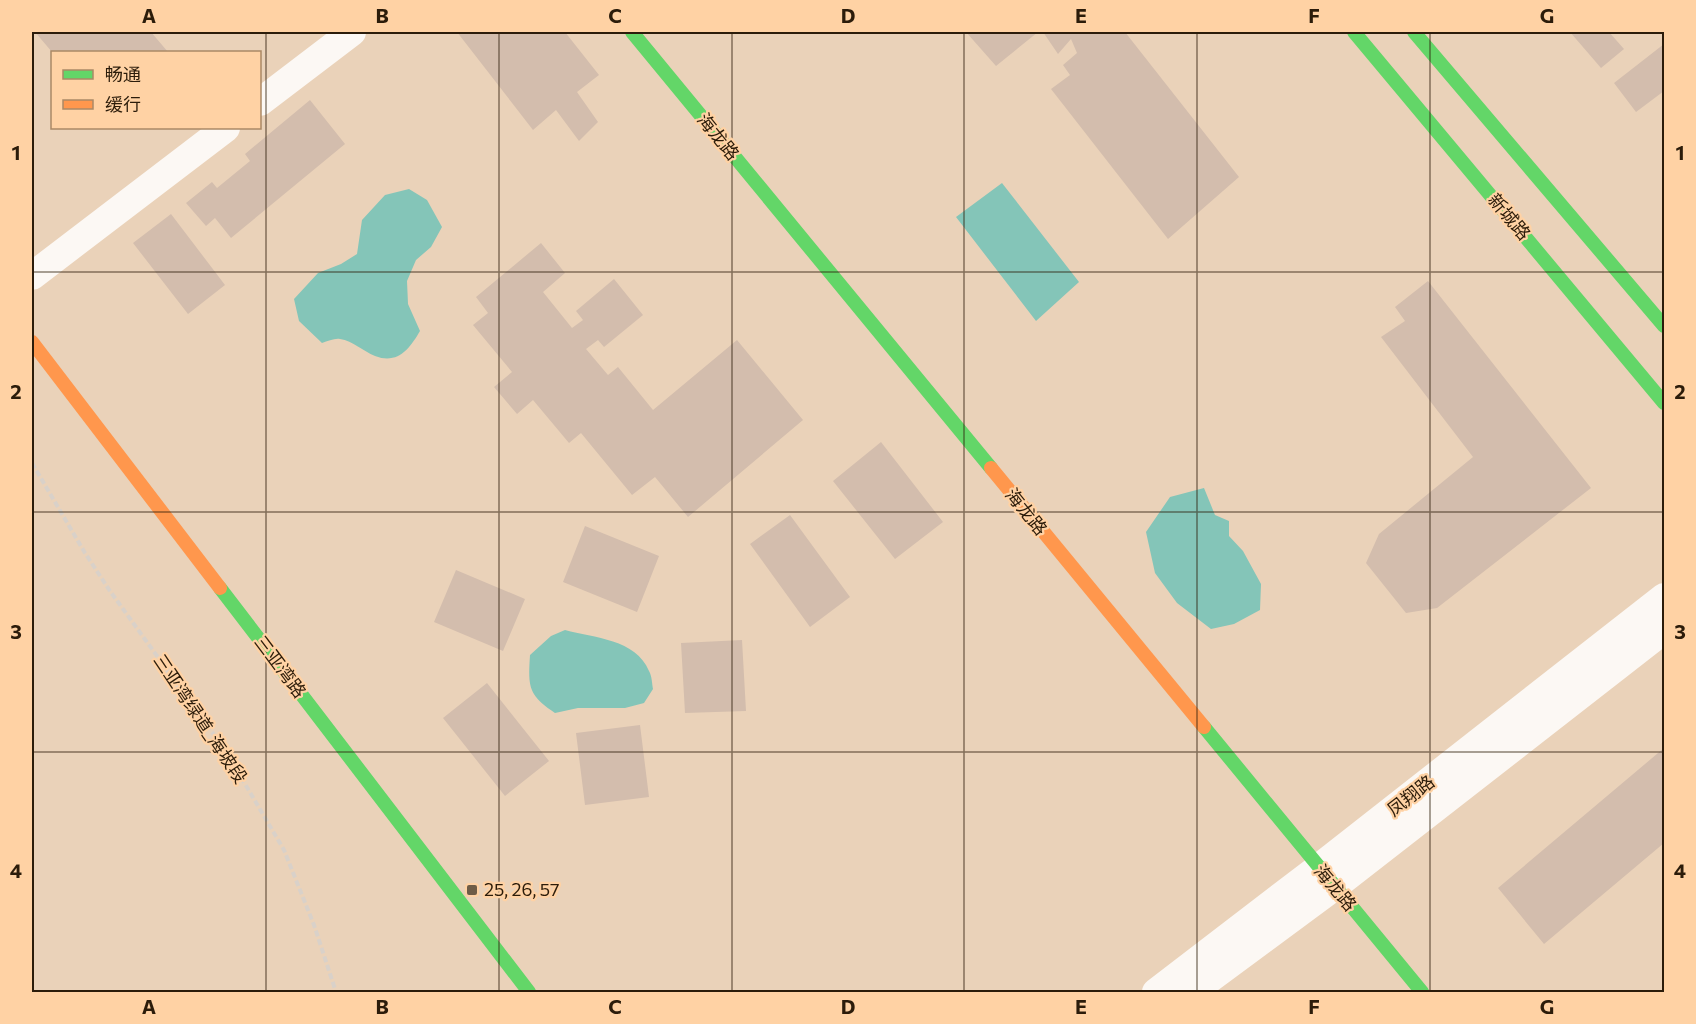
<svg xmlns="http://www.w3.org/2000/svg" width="1696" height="1024" font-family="Commissioner,'Noto Sans SC',sans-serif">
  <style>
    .water { fill: #84c5b8 }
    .building { fill: #d3bdad }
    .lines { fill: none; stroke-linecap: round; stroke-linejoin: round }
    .path { stroke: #d9d1c9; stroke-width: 4; stroke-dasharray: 6 3; stroke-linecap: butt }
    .street { stroke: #fcf8f4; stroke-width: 28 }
    .fast { stroke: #63d668; stroke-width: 14 }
    .slow { stroke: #ff974d; stroke-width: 14 }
    .grid { fill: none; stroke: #2c1c0a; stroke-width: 1.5; stroke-opacity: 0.55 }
    .poi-dot { fill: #6e5c47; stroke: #ffd2a4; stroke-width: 2 }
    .labels { text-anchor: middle; stroke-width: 4.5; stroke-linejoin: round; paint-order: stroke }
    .street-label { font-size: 18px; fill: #2c1c0a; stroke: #ffd2a4 }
    .poi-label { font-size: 18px; fill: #2c1c0a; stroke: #ffd2a4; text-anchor: start }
    .neatline { fill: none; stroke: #2c1c0a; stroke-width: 2 }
    .grid-label { font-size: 20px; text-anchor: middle; font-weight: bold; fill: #2c1c0a }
  </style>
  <rect width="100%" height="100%" fill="#ead2b9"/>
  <path class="water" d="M1002 183 1079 282 1036 321 956 217Z
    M409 189 427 200 442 227 431 247 416 260 407 281 408 304 420 331C410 348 398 365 375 356 363 351 353 341 340 339 335 338 328 341 322 343L299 321 294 299 318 273 341 264 357 254 362 220 385 195Z
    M1204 488 1215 515 1229 521V536L1243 551 1261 584 1260 610 1234 624 1211 629 1177 603 1155 573 1146 532 1170 497Z
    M565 630C594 638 636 639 649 671 652 676 652 684 653 689L644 703 625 708H578L555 713C528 695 528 687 530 655L551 636Z"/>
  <path class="building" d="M35 32H151L168 52H52Z
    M457 32H565L599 75 577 92 598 122 579 141 556 110 533 130Z
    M966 32H1038L996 66Z
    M1043 32H1125L1239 177 1168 239 1051 89 1070 75 1063 65 1077 53 1071 39 1058 54Z
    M1570 32H1609L1624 49 1601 68Z
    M1664 44V91L1636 112 1614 83Z
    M310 100 345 144 231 238 215 218 206 226 186 203 212 182 217 188 250 161 245 154Z
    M171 214 225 285 188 314 133 243Z
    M541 243 565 273 543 292 572 328 583 320 576 311 614 279 643 315 604 347 598 340 586 349 608 375 618 367 653 410 737 340 803 420 688 517 655 477 632 495 581 433 569 443 533 400 517 414 494 387 512 372 473 325 488 313 476 297Z
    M1428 281 1591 488 1437 608 1406 613 1366 563 1379 534 1473 457 1381 337 1405 321 1395 307Z
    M881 442 943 522 895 559 833 481Z
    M790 515 850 597 810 627 750 544Z
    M585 526 659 556 637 612 563 582Z
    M456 570 525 599 503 651 434 622Z
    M742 640 746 711 685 713 681 643Z
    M487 683 549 761 505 796 443 718Z
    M640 725 649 797 585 805 576 733Z
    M1664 748V843L1544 944 1498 888Z"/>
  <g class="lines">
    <path class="path" d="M32 463 85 553 110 591 225 750 284 850 314 925 336 992"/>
    <path class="street" d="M260 102 352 32
      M32 276 226 128
      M1156 992 1318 868 1664 597
      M1192 992 1334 887 1664 630"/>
    <path class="fast" d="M632 32 991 468
      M1354 32 1664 403
      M1414 32 1664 326
      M220 588 529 992
      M1204 727 1422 992"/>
    <path class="slow" d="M32 342 220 588
      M991 468 1204 727"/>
  </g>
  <path class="grid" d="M266 32V992M499 32V992M732 32V992M964 32V992M1197 32V992M1430 32V992M32 272H1664M32 512H1664M32 752H1664"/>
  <rect class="poi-dot" x="466" y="884" width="12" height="12" rx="3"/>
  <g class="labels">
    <g class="street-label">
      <text transform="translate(718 137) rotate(51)" y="6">海龙路</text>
      <text transform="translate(1509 217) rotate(50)" y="6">新城路</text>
      <text transform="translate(1026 512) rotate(51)" y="6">海龙路</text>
      <text transform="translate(280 667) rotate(53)" y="6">三亚湾路</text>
      <text transform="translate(200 719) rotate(56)" y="6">三亚湾绿道_海坡段</text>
      <text transform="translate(1411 796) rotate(-38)" y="6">凤翔路</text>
      <text transform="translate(1335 888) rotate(50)" y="6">海龙路</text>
    </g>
    <g class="poi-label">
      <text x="484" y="896">25, 26, 57</text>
    </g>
  </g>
  <rect width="1696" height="1024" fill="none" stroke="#ffd2a4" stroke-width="66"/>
  <rect x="51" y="51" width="210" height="78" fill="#ffd2a4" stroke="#ab8966" stroke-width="1.5"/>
  <rect x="63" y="70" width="30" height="9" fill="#63d668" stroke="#ab8966" stroke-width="1.5"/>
  <text x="105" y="81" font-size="18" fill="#2c1c0a">畅通</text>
  <rect x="63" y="100" width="30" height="9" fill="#ff974d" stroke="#ab8966" stroke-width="1.5"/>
  <text x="105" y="111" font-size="18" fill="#2c1c0a">缓行</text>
  <rect x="33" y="33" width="1630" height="958" class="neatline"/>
  <g class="grid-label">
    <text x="149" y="23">A</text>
    <text x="382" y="23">B</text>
    <text x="615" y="23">C</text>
    <text x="848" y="23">D</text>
    <text x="1081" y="23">E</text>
    <text x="1314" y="23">F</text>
    <text x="1547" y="23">G</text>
    <text x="16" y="160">1</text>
    <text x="1680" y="160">1</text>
    <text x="16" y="399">2</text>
    <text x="1680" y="399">2</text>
    <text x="16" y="639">3</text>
    <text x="1680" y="639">3</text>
    <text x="16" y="878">4</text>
    <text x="1680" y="878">4</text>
    <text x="149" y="1014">A</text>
    <text x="382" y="1014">B</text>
    <text x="615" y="1014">C</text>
    <text x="848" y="1014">D</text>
    <text x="1081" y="1014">E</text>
    <text x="1314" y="1014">F</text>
    <text x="1547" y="1014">G</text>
  </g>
</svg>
